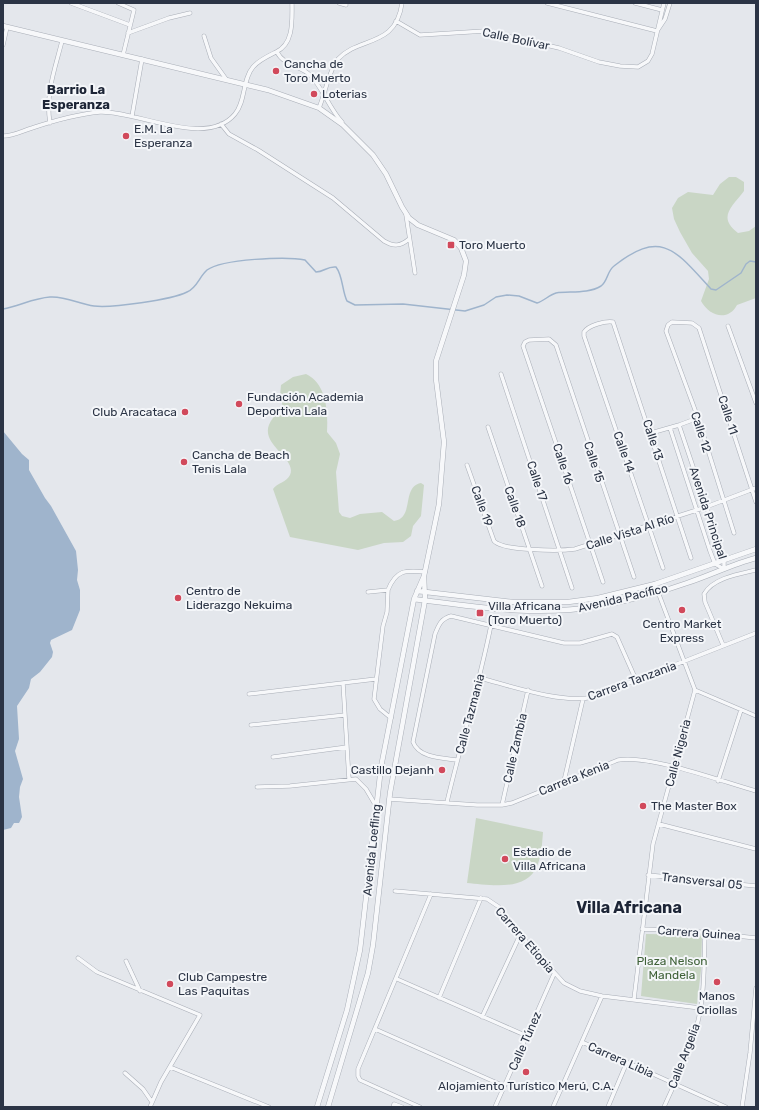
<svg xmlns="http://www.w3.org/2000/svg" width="759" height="1110" font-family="Rubik,sans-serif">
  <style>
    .green { fill: #c9d6c5 }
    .water { fill: #9fb4cc }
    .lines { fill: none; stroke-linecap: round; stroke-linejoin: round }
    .stream { stroke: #9fb4cc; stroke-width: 1.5 }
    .minor-casing { stroke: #a9aeb7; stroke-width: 4.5 }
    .tertiary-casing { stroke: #a9aeb7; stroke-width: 5.5 }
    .minor { stroke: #f7f8fa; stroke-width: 3.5 }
    .tertiary { stroke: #f7f8fa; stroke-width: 4.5 }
    .poi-dot { fill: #d1495b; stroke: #f4f6f9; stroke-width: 1.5 }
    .labels { text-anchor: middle; stroke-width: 4; stroke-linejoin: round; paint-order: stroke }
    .street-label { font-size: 12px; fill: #2b3445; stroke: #f4f6f9 }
    .poi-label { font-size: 12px; fill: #2b3445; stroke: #f4f6f9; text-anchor: start }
    .park-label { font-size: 12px; fill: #3f6138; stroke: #f4f6f9 }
    .neighbourhood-label { font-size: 13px; font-weight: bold; fill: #1d2536; stroke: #f4f6f9 }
    .district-label { font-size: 16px; font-weight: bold; fill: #1d2536; stroke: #f4f6f9 }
  </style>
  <rect width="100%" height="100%" fill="#e4e7ec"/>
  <path class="green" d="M729 177H736L744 182V191C732 207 717 217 738 233L749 231 756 226V298L737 305C728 322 709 316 701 301L709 279 708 271 692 253 680 232 674 219 672 208 678 198 688 192 713 195 720 184Z
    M306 374C327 384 328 412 327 432L336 443 340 454 336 472 339 512 342 516 350 518 360 514 382 512 394 521C415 518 401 487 421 483L424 485 421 516 413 526 411 536 403 542 384 543 358 550 290 537 273 489C277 483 287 482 290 475 298 457 253 443 273 418 276 414 281 413 284 411L280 396 281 385 293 377Z
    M476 818 543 832C542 843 542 855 537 866 527 892 489 885 467 883Z
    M646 934 702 935 701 970 697 1004 641 996Z"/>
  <path class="water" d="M3 431 22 454 29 460V470L45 498 51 506 76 551 78 570 77 580 80 590V610L72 630 51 640 50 643 53 652 52 657 40 672 31 679 29 688 17 706 19 739 15 751 23 779 20 787 19 797 22 817 19 823H14L11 828 3 830Z"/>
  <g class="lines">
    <path class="stream" d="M3 309C19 306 34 298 50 297 66 296 79 304 94 306 112 308 171 300 187 292 197 288 199 277 207 270 222 259 287 256 305 260L316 272C324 272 327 266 336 267 343 276 342 291 347 301L355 305 403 304 465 311 484 305 496 297 507 295 519 296 537 303C544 301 549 295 556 293 570 291 588 294 601 286 608 281 607 271 614 266 662 228 676 251 711 289L716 290 741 273 746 264 750 261 756 262"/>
    <g class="minor-casing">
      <path id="minor" d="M71 3 130 25
        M118 3 134 10 123 55
        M339 3 346 5
        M547 3 657 31 665 19 670 3
        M635 3 662 10
        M396 21 420 35 485 31 559 48 599 62 620 66 638 67 648 61 652 54 664 3
        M128 33 169 18 190 13
        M204 36 211 58 226 79
        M3 45 7 27
        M277 52C283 65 301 66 310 75 323 88 329 108 342 122
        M319 108C325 94 329 70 338 59 359 36 396 48 402 3
        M132 116 142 59
        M50 123C45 94 55 69 62 41
        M221 124 229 134 258 150 333 198 384 241C394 247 401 246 409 239
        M3 136C14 136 22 131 32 128 53 121 78 114 100 112 136 110 206 149 235 114 246 101 242 80 253 67 259 60 268 56 276 52 294 44 292 20 292 3
        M406 215 415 273
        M728 326 756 403
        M501 374 572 588
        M488 427 542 586
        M670 428 710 551 715 564 724 569V559L679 425
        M651 433 679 425 698 418
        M467 465 494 541C503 551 560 551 575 549L706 507 756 488
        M734 533 698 418 666 331 668 325 672 322 692 323 699 328 756 502
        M663 568 584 336V332C589 325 605 321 613 322L691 558
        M603 582 523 346 525 342 529 340 549 339 556 345 634 577
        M388 590 387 612 383 626 374 699 380 709 391 718
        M368 592 388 590C396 570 405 570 425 572
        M723 645 705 602 704 594C713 578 739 574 756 570
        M480 678C511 686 562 704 593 697L756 633
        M343 683 349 779
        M695 690 756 716
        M249 694 376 679
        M251 725 345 715
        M273 757 347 747
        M457 760C442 758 419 758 413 742L435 634C439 624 441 619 451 616L564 643H580L612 634 617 637 636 680
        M564 781 583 699
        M718 781 741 710
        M257 787 290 786 356 779 366 789 376 806
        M389 799 477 805H502L512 803 618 760C649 754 723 782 756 791
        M447 802C461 743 479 685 491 625
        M502 805 528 690
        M659 824 756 849
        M648 875 756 886
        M395 891 487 899 499 907 520 935 564 983 580 991 602 996 700 1008
        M642 929 691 931 756 938
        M78 958 97 972 200 1015 161 1082 150 1107
        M126 961 140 991
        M397 979 527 1036
        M439 998 481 898
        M634 999 653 844 695 690 655 584
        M482 1017 520 935
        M375 1029 504 1086
        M582 1042 726 1107
        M170 1067 269 1107
        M125 1073 143 1089 152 1102
        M393 1107 394 1104 402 1107
        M420 1107 360 1080 358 1076V1069L431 894
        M495 1107 554 974
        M553 1107 602 996
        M608 1107 627 1062
        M664 1107C676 1080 690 1053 697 1025 705 995 704 963 705 933
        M742 1107 750 1053 756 988"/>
    </g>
    <g class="tertiary-casing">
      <path id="tertiary" d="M3 26 268 90 319 108 343 125 373 155 386 174 402 207 409 218 418 225 454 240 461 248 466 261 464 275 436 361V379L444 442 439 504 424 576 414 599 381 767 360 950 347 1010 317 1107
        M417 591 513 602H568L598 598 655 584 756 549
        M414 599C476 607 537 617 599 606 629 601 659 593 687 583 711 575 733 564 756 558
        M328 1107 368 973 373 945 390 793 425 600 424 576"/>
    </g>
    <use href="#minor" class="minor"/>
    <use href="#tertiary" class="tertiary"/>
  </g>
  <g class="poi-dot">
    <circle cx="276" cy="71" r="4"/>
    <circle cx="314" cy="94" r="4"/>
    <circle cx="126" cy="136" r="4"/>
    <rect x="447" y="241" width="8" height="8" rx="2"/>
    <circle cx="239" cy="404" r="4"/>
    <circle cx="185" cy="412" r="4"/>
    <circle cx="184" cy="462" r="4"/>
    <circle cx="178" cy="598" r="4"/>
    <circle cx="682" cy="610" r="4"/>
    <rect x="476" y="609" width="8" height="8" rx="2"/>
    <circle cx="442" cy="770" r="4"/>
    <circle cx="643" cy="806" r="4"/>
    <circle cx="505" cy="859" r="4"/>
    <circle cx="717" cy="982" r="4"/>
    <circle cx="170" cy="984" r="4"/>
    <circle cx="526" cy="1072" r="4"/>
  </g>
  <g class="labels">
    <g class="street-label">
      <text transform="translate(516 39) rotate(12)" y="4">Calle Bolívar</text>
      <text transform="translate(728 415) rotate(72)" y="4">Calle 11</text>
      <text transform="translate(701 432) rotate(72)" y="4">Calle 12</text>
      <text transform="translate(653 440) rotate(72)" y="4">Calle 13</text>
      <text transform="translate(624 452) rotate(71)" y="4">Calle 14</text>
      <text transform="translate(594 462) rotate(72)" y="4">Calle 15</text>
      <text transform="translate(563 464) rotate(72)" y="4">Calle 16</text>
      <text transform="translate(537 481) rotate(72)" y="4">Calle 17</text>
      <text transform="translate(482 506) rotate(70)" y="4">Calle 19</text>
      <text transform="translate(515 507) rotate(71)" y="4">Calle 18</text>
      <text transform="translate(708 513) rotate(72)" y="4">Avenida Principal</text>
      <text transform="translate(630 532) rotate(-18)" y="4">Calle Vista Al Río</text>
      <text transform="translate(623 598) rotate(-13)" y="4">Avenida Pacífico</text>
      <text transform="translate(632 681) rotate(-20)" y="4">Carrera Tanzania</text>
      <text transform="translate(470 714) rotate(-75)" y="4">Calle Tazmania</text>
      <text transform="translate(515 748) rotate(-77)" y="4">Calle Zambia</text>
      <text transform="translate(678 753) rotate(-75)" y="4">Calle Nigeria</text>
      <text transform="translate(574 778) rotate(-22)" y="4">Carrera Kenia</text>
      <text transform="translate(372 850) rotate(-84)" y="4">Avenida Loefling</text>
      <text transform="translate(702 881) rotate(6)" y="4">Transversal 05</text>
      <text transform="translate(699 933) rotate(4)" y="4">Carrera Guinea</text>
      <text transform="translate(525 940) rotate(49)" y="4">Carrera Etiopia</text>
      <text transform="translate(525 1041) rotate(-66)" y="4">Calle Túnez</text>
      <text transform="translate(684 1056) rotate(-69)" y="4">Calle Argelia</text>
      <text transform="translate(621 1060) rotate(24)" y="4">Carrera Libia</text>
    </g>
    <g class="poi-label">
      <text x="284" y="68">Cancha de<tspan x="284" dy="14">Toro Muerto</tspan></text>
      <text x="322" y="98">Loterias</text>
      <text x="134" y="133">E.M. La<tspan x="134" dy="14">Esperanza</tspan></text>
      <text x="459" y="249">Toro Muerto</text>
      <text x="247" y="401">Fundación Academia<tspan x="247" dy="14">Deportiva Lala</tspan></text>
      <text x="177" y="416" text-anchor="end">Club Aracataca</text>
      <text x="192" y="459">Cancha de Beach<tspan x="192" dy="14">Tenis Lala</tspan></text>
      <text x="186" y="595">Centro de<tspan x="186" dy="14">Liderazgo Nekuima</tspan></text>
      <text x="488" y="610">Villa Africana<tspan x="488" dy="14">(Toro Muerto)</tspan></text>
      <text x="682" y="628" text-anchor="middle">Centro Market<tspan x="682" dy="14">Express</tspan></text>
      <text x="434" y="774" text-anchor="end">Castillo Dejanh</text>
      <text x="651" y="810">The Master Box</text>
      <text x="513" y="856">Estadio de<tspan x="513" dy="14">Villa Africana</tspan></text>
      <text x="178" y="981">Club Campestre<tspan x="178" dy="14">Las Paquitas</tspan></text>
      <text x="717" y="1000" text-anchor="middle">Manos<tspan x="717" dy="14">Criollas</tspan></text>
      <text x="526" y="1090" text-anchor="middle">Alojamiento Turístico Merú, C.A.</text>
    </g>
    <g class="park-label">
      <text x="672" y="965">Plaza Nelson<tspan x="672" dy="14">Mandela</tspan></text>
    </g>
    <g class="neighbourhood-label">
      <text x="76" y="94">Barrio La<tspan x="76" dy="15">Esperanza</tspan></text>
    </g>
    <g class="district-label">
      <text x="629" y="913">Villa Africana</text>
    </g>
  </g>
  <rect width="759" height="1110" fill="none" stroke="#2b3445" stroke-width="8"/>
</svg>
